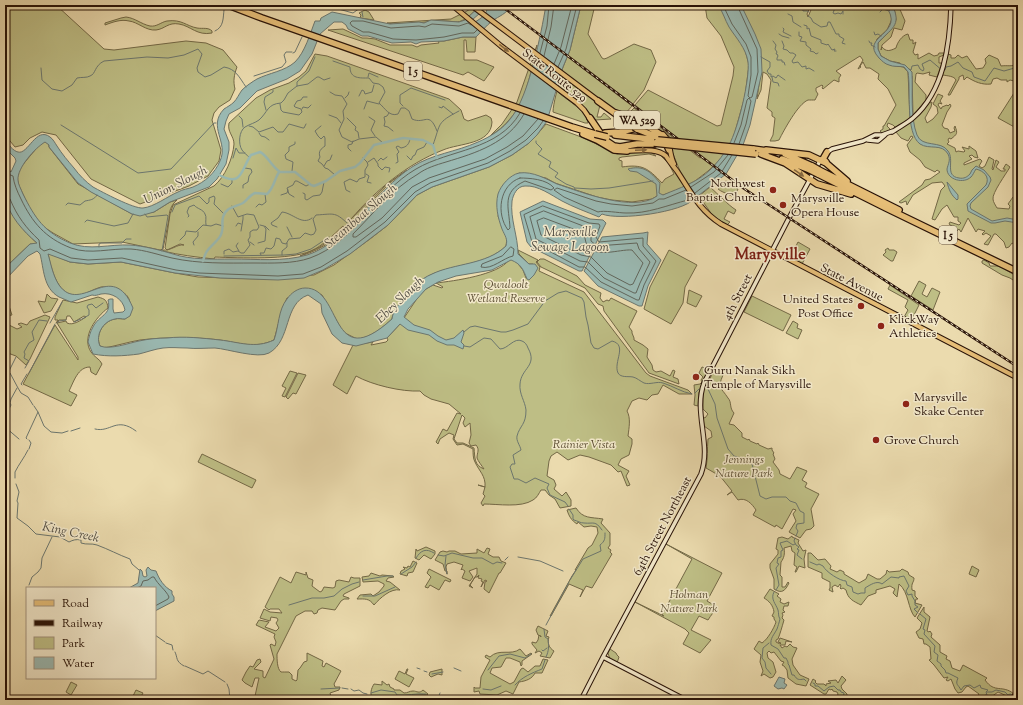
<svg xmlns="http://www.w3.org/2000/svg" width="1023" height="705" font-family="'Sorts Mill Goudy',serif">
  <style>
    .green { fill: #bebe85; stroke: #736846; fill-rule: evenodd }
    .water { fill: #9ab9b2; stroke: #6c766e; fill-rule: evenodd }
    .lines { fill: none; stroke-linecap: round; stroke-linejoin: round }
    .shore { stroke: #61665c; stroke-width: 1 }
    .stream { stroke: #6c766e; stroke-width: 1 }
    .river { stroke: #9ab9b2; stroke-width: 2.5 }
    .secondary-casing { stroke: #281207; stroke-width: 5.5 }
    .primary-casing { stroke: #281207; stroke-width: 6 }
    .highway-casing { stroke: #281207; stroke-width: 8 }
    .secondary { stroke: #f2e8ca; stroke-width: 3.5 }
    .primary { stroke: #e6be77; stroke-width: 4 }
    .highway { stroke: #e6be77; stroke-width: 5.5 }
    .rail-casing { stroke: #281207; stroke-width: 2.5 }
    .rail { stroke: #f2e8ca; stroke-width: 1; stroke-dasharray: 3; stroke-linecap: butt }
    .highway-bridge-casing { stroke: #281207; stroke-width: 8; stroke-linecap: butt }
    .highway-bridge { stroke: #e6be77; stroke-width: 5.5 }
    .oneway { fill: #87683f }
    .poi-dot { fill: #8f2418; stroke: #f2e8ca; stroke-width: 1.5 }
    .labels { text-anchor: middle; stroke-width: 3; stroke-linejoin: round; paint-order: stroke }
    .shield { fill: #f2e8ca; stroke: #655242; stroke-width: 1 }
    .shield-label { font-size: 11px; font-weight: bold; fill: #281207 }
    .street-label { font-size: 12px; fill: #281207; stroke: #f2e8ca }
    .poi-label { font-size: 12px; fill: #281207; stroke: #f2e8ca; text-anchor: start }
    .park-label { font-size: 12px; font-style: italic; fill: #5c4e33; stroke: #f2e8ca }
    .water-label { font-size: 13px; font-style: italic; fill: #504c43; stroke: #f2e8ca }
    .district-label { font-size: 16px; font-weight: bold; fill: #7a1f14; stroke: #f2e8ca }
  </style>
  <rect width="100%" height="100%" fill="#ebdbae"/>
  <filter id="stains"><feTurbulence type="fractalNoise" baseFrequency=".005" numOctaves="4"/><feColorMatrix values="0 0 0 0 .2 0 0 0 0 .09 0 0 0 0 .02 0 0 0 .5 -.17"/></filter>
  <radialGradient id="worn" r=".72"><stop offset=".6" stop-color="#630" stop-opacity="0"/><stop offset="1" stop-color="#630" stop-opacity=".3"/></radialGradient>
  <path class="green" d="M5 5H56L104 49 114 50 186 41 206 43 223 50 237 67C234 75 233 81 235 89L230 100 219 107 214 113 212 120 221 150 219 161 208 176 189 186 140 204 91 179 56 135 42 132 30 138 23 145 15 147 5 135Z
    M476 5H481C475 10 469 18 461 21 457 23 451 21 446 21 428 20 404 27 387 23L451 19 467 11Z
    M581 5H595L588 34 602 58 604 59 607 58 634 44 651 50 656 62 644 90 633 104 583 66 581 67 632 106 625 114 612 108 561 72 570 50Z
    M705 5H721L742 38 749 65 745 96 733 139 722 158 708 171 695 181 678 190 663 195 657 196 652 199 632 202 612 200 597 197 555 183 546 178 519 173 498 216 507 238 506 246C488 264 458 264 435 273 421 278 411 290 402 301 397 307 393 311 392 319 382 328 370 338 357 339L343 332 322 295 316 292 287 298 283 307 274 340C255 349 240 343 220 340 196 337 164 337 140 340 128 342 116 346 104 348L100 346C95 335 103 321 115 319 118 318 122 319 125 319L130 315C131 299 130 293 113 289 109 288 104 286 101 287 93 289 87 294 80 295 58 299 51 269 48 253L70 262 88 264 121 262 175 273 198 277 259 279 314 275 334 265 370 239 388 225 417 195 432 187 489 167 512 155 529 143 541 130 546 124 584 138 617 154 646 152 652 153 656 156 649 154 622 157 619 158V160L622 161V167C642 164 648 168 662 183L665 179 674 174 669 164 661 156 667 160 676 173 680 171 671 149 673 148 680 149 669 136 650 123 630 116 629 113 634 108 700 158 702 157 635 105 648 90 717 126 721 125 733 76 734 67 721 36 707 18Z
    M736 5H811L807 14 808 17 813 5H885L890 11 892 19 887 30 877 39 874 49 890 65 904 67 908 72 910 118 896 128 893 125 888 123 887 126 890 129V131L882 133 880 131 883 129V126H884L896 105 888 89 878 79 879 74 870 68H866L863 62 860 66 861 67 858 69 863 60 860 56 836 71 841 75 839 78V82L834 80 823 89 822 88 823 86 822 85 816 88V91L818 94 815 100C814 100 809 100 808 100 798 104 784 130 779 140L775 141H770L773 135 775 118 772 116V112L767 108 771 80 767 74 763 72 761 90 757 99 759 84Z
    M892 5H898L905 21 902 30 894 28 891 37 882 45 881 50 882 47C886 52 890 51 896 48 897 43 902 35 908 34L910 40H913V44L916 42 913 52 915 55 918 54V59L929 53 934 56 938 55 939 53H945L944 55 939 57V63H942L937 77 929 75 930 72 923 74 917 73 916 74 915 82 926 95V100L913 115 912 76 900 63 890 61 881 56 878 49V43L886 35 896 20 895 12Z
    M365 10 369 12 374 20 360 18 361 15 359 13Z
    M126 17C135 18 141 24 150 26 157 27 161 22 167 21 182 19 186 26 197 28 203 29 208 27 212 31V33C197 36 191 26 179 24 168 22 165 29 156 30 146 31 138 22 129 21 121 19 113 22 105 25V23L121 18Z
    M343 29 362 38H367L375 39 390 45H412L417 47 421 45 439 43 438 41H444L463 37H476L475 52H467L466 40H464V60H477L494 67 484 81 468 72 463 75 328 30Z
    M537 45C531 70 527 101 509 120 504 127 497 131 490 136L502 124 517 102Z
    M315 54 327 56 449 99 461 110 464 119 468 121 486 115 491 118 492 122C491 145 459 143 443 150 407 164 376 190 351 219L387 184 407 170C368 195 347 244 300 256L320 247 336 235 344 227 343 226C333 235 324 245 311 251 290 260 239 258 215 257L214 259C196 257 179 255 163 251V250C171 251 177 244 184 245L180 244 167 250 165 248 170 214 173 205 214 186C225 177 233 158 234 144 234 136 227 132 229 123L256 98 270 90 289 83 299 77 306 71Z
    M948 54 951 55V58H955L958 55 962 58 967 56 976 69 983 68 986 63 985 59 989 55 998 59 1001 66C1007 65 1011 67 1018 64V80L1017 79 1014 81 1010 80 1007 82V80H1001L997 78 993 79 991 84C982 85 975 82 967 77L964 80 963 75 959 77V79L950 95H948L956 80C954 76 948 76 943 75L940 81Z
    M563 77 600 105 597 117H601L604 113 611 119 595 120C583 104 577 99 559 91V93C567 100 588 112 588 123H585L553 112C553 105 558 83 563 77Z
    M1014 93 1018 96V129L998 118Z
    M938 94 943 96 940 101 942 104 939 103 938 105 941 109 942 107 947 105 948 106 950 104 951 106 947 112 942 125 944 128 948 129 950 133 955 131 954 128 955 126C958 134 957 134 951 139L949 138 948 140 949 142 947 144 955 148 956 152 958 151 964 152 965 151 962 147 969 149V146L976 151 978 158 974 157 972 155 969 156 972 159 964 163V165L980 159 982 161 979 166 982 168 985 166 989 157 994 160 992 169 993 170 996 160 999 162 996 167 1001 171H1005V169H1003L1006 164 1010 167C1006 174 992 193 993 199 993 202 996 206 997 208L1009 209 1010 206 1008 204 1013 197 1018 199V254L1016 252 1017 246 1012 243 1009 247 1006 248 1004 242 996 234H994L988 245 984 244 991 236 986 233 983 235 982 234 985 231 978 229 976 232 968 218 961 232 959 229 957 231 952 229 953 227 949 224 950 222 959 225 961 223 958 221V217H954L947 205 942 209 935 220 932 219 941 190 945 186 942 182 932 183 913 195 907 205 906 201 901 203 899 202 922 185 925 180 930 179 940 172 937 170 935 172 925 167 920 160 910 152 907 145 913 137 911 136 908 141 901 138 896 132 910 122 929 101 930 103 932 102 931 107 925 118 927 123 933 119 938 113 937 107 933 104Z
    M45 141 49 145V147L56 156 78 184 132 214 154 212 170 202 177 200C171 205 169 211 169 219L163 249 160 250 122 242 73 244 53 233 41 225 31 211 19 186 17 178 20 168 40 144Z
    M726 181 738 189 735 195 739 199 737 201C733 194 724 194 718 189L721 186 720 185Z
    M710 187C718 194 728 205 736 210L734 214 728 211 724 219 730 222 727 225 713 216 699 196Z
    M5 196C11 216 22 230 38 244H30L5 268Z
    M798 242 810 249 802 264 790 258Z
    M888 248 889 250H894L897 252 893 261H891L883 255 886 252 885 250Z
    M518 250 538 260 536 262 540 267 539 271 584 292 646 373 650 376 688 390 692 394H679L663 385 658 394 652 395 647 400 639 398 632 401 627 411C631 418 629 428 628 436L632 439V444L629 455 621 459 618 465 629 471 626 476 630 485 627 486 621 471 618 472 611 465 589 457 580 455 568 460 557 452 551 456 549 461 547 476 554 480 556 485 554 489 562 496 566 492 571 500V506L560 508 555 499 549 495 545 490H541C539 493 537 498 533 500 521 508 498 504 484 504L483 506 481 503 485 496 483 494 485 487 478 485 485 487C486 476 479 471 475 462 473 459 473 453 473 449L463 444 457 445 453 439 454 435 449 433 440 439 438 444 436 442 443 429 447 431 457 413 461 414 449 404 431 399 424 395 420 391C402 392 372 385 356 376L347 394 333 385 353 345 373 342 371 345 386 342 388 340 387 338 400 324 418 297 426 289 433 285 442 288 443 287 436 283C454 281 498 275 509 260L514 259 523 270 526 278 529 279 535 266 533 264H529L519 254ZM462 415 465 418 463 423 465 427 470 423 471 435 469 443 471 446 476 445C480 450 477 452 477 458 478 461 482 466 484 469 474 465 475 458 474 448L463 443H457L454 439Z
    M669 250 697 265 685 287 683 303 671 324 644 309 650 287Z
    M540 259H544L577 276 585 285 601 293 600 298 603 302 607 300 609 301 611 298 637 311 629 327 632 331V333L634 338V340L643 345 648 349 647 357 652 365 653 370 656 372 661 371 670 376 673 370 675 371 673 377 678 379 679 384 649 373 604 311 603 306 598 304 585 288 541 267 537 262Z
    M984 260 989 263 990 266H999L1018 277V283L1015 280H1013L1010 278 1002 275 982 263V261Z
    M919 281 926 285 922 294 927 297 932 288 940 292 933 310 911 296Z
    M9 284 7 300 12 315 5 316V287Z
    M890 285 919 305 911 321 904 317 908 310 905 307 908 300 888 289Z
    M689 290 702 296 696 307 687 303Z
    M47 294 51 298 58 299 51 311 44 313 38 301 45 302Z
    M752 296 791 315 783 331 744 312Z
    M98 297C105 299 107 300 108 308 96 317 81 337 91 352 94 357 100 359 102 364L96 375 91 372 90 367C78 367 74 381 69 391L77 395 71 406 23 384 55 325 78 360V357L57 323 66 321 67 323C73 326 81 320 86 317L84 316 74 322 70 316H67L66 320H59L56 323 58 320H55V317L63 300 77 303Z
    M45 315 50 317 30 359 26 365 16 356 5 352V323L17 329 22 327 18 324 21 323 27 325 30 321Z
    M793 321 798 324 797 328 802 330 798 339 786 333Z
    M710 365 701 387H706L714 370 720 371 723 375C717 389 721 387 728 398 732 402 729 408 734 413L729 424 734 425 742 433V437L748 440 749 439 750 441 757 444 758 443 759 445 768 449 772 448V450L774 453 773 454 775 459 773 462 779 470 780 474 790 479 797 467 807 471 802 480 807 483 805 487 819 494 811 509 814 526 811 529 806 530 800 538 789 532 796 521 793 514 796 510 793 509 782 529 776 525 775 527 753 515 756 510C752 504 746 497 738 500L732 492 727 495 732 491 720 476 706 468C708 457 707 450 708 439L712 437 711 431 704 426 703 417 705 418 708 414 703 409V391H700L699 392 698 406 694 405 695 395 694 385 700 384 702 382 701 380 703 377 699 373 702 367 705 368 706 366 709 367Z
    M290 371 297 373 285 397 282 396 286 388 282 386Z
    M298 373 306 375 296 394 293 393 288 399 286 397Z
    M202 454 256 480 252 488 198 462Z
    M576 508C583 519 591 517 603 519L601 523 610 533V545L608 548 611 550 610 552 612 554 592 588 586 586 580 597 583 590 569 584 551 616H550L572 576 576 570H575L588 548 592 545 598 533 597 527 591 526 584 527 578 522 577 524C571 520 569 516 567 510Z
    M792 536V537L799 540 798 543 803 551 806 550 804 559 805 568 799 566 796 572H795L797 567 794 565 795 553 792 551 791 546 784 548C785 554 784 558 781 562L780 575 782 577V587H785L788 582 789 583C785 591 782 594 774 589V579L770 568V564L778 554V550L776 549 778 538 782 537 788 539Z
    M666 544 722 573 707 601 717 607C714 612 711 615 708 620L699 616 691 630 711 640 700 653 683 644 689 633 685 629 635 602 664 616 662 615 692 559Z
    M426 547 435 551V554L431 559 424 555 419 560 415 558 416 549 417 551Z
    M487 548 490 549 488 554 493 557H499L501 561 506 563 500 573H499L489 593 484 589 485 582 487 581 485 580 481 587 483 582 481 581 482 579 478 578 479 575 477 577H475L470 585 473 588 469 586 477 574V568L469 571 473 577 470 581 462 578 465 571 462 569 461 570 463 565 454 562 447 564 446 567 447 574V571H445L443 564 435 560 440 552 443 551 447 552 449 551H455L461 554 477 553V549L484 553Z
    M808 553H811L818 560 825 559 831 566 830 569 837 572 840 570 844 572V574L859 583 866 579 868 574 877 579H880L886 574 887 570 889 572 900 571 902 569 908 572 909 575 914 578C914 583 911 582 912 590L915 591V596L918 599H916L915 603 922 605 915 617C908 610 909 592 899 584L897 597 893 593 895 589 890 586 876 590V593L868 596 861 605C853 601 848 599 846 590L843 588 841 589 840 588 841 586 840 584 838 587 835 585 832 587 833 592 829 590 830 588V582L822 578V573L808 567Z
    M413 561 417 563 413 572 408 573 407 576 400 574 401 571 405 569 403 567 407 568 408 566 410 567Z
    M972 566 979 570 976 577 969 574Z
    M429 569 451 580 450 582 445 580 439 590 430 585 428 588 425 587 431 577 427 573Z
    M296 572 306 575V572L308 578 313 580 312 586 320 592 322 591 324 587 333 588 335 587 336 581 339 580 349 582 351 577 354 578H360V586L344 594 343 596 349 598V599H344L341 601 335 610 322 608 318 610 317 613 314 614 312 611H305L296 616 277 654C277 659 277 669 281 672 282 672 287 672 289 672L292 675V679L296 681 297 680 298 670 300 668 304 662 307 661V653L323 661 322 666 324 667 326 663 341 671 334 684 335 687H340L339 690 330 693 332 700H262L255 696 259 678H255L252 687 245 683 242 680 246 672 250 666 253 667 257 660 260 659 261 662 254 669 263 671V677L265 678 274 659 270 645 271 644 275 646 276 642 274 637 275 634 256 625 259 620 269 622 265 627 276 631 279 628 276 623 278 620 277 618 271 617 270 621 260 618 264 609 270 612 282 613 279 609H270L269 610 265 607 280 577 291 583Z
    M371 573 380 576 382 575 393 576 394 577 388 578 386 581 390 582 400 590C391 588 380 598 374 605 369 598 365 599 357 599L360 595 371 594 373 596 379 592 384 586V584L378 581 363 582 362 577 369 576Z
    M770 589 779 594 777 596 781 599 780 602 784 604 789 602 788 606H784L783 610 785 612 782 613 783 615 782 618 784 620C782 627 780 634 778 639L776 640V642L780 644 781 643 778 642 780 638 792 642 786 641 785 645H780L782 648 785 646 787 647 790 644 793 647 797 648 792 659 793 665 800 675 809 679 806 686 796 684 788 678 787 670 784 666 782 665 784 662 781 661 774 652 771 653 769 651 767 653 768 658 773 662 776 672 773 677 770 678 764 674 761 676 763 671 760 662 761 655 754 649 759 641 762 643C768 639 774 628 776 622L774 619V617L772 616 774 612C773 605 769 601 764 598Z
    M924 607V612L930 617 927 631 929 632 930 631 932 634 931 637 940 645V652L947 656 946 659 950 661 952 668 960 671 963 665 987 678 985 680C995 694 1002 684 1014 694L1013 697H1009L998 692 991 697 993 700H975L979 694 968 686 966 687 962 692 958 693 955 689 951 679 948 681 946 680 948 677 944 678 934 665 929 660 931 659 930 647 926 644H924L923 639 919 638 916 632 920 629 922 623 917 618Z
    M538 626 548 631 546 636 549 637C547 643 549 648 554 651L550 658 540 656 542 653 539 651 535 653 537 650 532 644V642L536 643 538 640 539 635 541 637V636L538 635 536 630Z
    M520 649 526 656 531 653 532 654 522 661V665L521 666 520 662 510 658H506L501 667 492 668 490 673 510 684 514 682 521 669 523 668 528 672 535 666H540L543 659 548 660 542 673H535C532 679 526 681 519 682L513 694 506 691 497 695 480 694 479 691 474 692V687L475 688H480L481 677 490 660 485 657 486 655 490 657C499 648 511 656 520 649Z
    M610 649 616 653 617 655 619 657 617 663 610 659 608 653Z
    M407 669H408L406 674 414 678 409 687 395 679 399 671 405 674Z
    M442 669V675L438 674 431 677 429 675 430 672Z
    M842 676 846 680 841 686 842 689 847 694V700H836L838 694 837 692 833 691 832 689 831 690 829 689 826 694H824L810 685 813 679 816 681 815 682 817 684H824L826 686V684L831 683 828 681 836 680 838 683Z
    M382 681 387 685 389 684 390 687 394 689V690H400L404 693C408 693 409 691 413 691 417 691 419 694 423 690L428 694 427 695C418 694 404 698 397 696L394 699 388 696 384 697 378 696 377 698 375 696 372 698C370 693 371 689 374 684L382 685Z
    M71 682 77 685 71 695 66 692Z
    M136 690 143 693 139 700H131Z"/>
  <path class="water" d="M481 5H511C507 14 499 16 492 21 486 26 481 32 476 37H463L444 41 421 42 416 44 411 42 392 43 368 36H362L348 29 346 25 342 22H334L320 34 312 54 300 71 287 79 257 91 240 108 229 114 226 121 224 129 229 142V150L226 164 217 179 209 187 170 202 154 212 140 216 132 214 91 192 78 183 49 147V145L45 142C35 148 17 168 18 180 18 184 21 189 23 194 35 218 44 232 70 243 89 251 110 244 130 245 144 246 160 250 173 254 191 260 213 259 232 259 257 259 283 262 307 255 346 243 376 190 412 167 432 154 456 152 478 142 490 137 503 129 511 118 529 96 541 34 546 5H581L570 50 563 67 547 121 537 135 529 143 512 155 489 167 432 187 417 195 388 225 350 254 323 270 304 278 278 280 220 278 175 273 121 262 88 264 70 262 48 254C51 264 53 276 59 285 81 316 112 257 133 308L130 316 125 319C122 319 118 318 115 319 103 321 95 335 100 346 110 350 129 343 139 341 148 339 158 338 167 338 184 336 202 338 220 340 239 342 255 349 274 340 279 326 278 310 287 299 291 293 298 288 305 288 343 287 329 376 392 319 393 310 399 305 404 298 412 288 420 279 432 274 455 263 486 265 506 246 508 239 505 236 502 229 498 218 495 206 498 194 501 185 510 175 519 173 533 171 546 179 557 184 581 192 634 213 657 196L656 184 637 172 630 171 628 169C643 165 650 171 660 183L659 193 663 195C679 188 697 183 711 169 718 162 724 154 729 145 738 129 750 79 748 62 746 48 736 38 729 27 725 20 723 12 718 5H741L755 34 761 49 762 72 750 125 743 145 726 174 694 199C683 212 619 221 602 214L599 217C587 212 573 207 562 201 551 195 538 185 525 186 517 186 513 195 512 201 510 219 518 236 518 254L529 264H535L538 268 534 275 529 280 527 279C523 269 521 264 511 260L492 270 456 276 438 282 426 289 408 309 404 317 414 325 430 330 438 336 446 340 454 338 463 330 464 333 461 342 464 345 463 349 454 345H447L437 341 429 335 408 330 400 324 387 338 356 346 342 343 332 334 322 313 321 304 308 295C283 304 292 340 269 353 258 359 228 349 215 348 206 348 196 349 187 348 179 348 171 347 163 348 155 349 147 352 139 354 124 356 108 357 93 354L88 342C89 337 90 332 93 327 99 315 112 315 108 300L110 299H113V309L114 313 123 312 125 310C123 299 112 292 101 294 97 295 96 296 92 295L71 302C67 300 63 299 59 297 43 288 44 269 40 254L37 251 28 256 5 280V268L30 244 37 243C23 231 9 216 5 197 3 187 5 175 5 165L11 172 16 161 15 158 5 148V140C8 144 13 151 18 152 28 155 36 126 50 137 53 139 55 143 57 146 62 154 68 161 74 168 79 175 86 182 93 187 102 192 134 209 143 208 154 207 168 196 178 192 183 189 188 189 193 187 205 182 215 173 220 161 229 142 207 127 224 109 227 107 231 105 234 102 237 99 239 94 242 90 246 86 252 82 257 79 269 73 285 71 295 62 305 52 310 34 315 21H320L321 18 332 12 390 24 419 22 424 23 431 20 459 22 465 20ZM487 7C488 14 480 19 475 22L472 20Z
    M885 5H892C903 26 890 29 878 43V49L881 56 890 61 905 65 912 72C913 91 910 117 917 135 922 148 941 140 948 151 955 160 944 176 959 178 964 179 967 177 970 174L972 170 976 166 984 170 990 177 991 180 988 187 971 203 970 206 971 209 992 221 1007 218 1018 220V223L1005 221 995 223H991L968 211 967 204 986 185C990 177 984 171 976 169 974 172 973 175 971 177 964 184 947 180 947 169 948 164 951 160 948 154 942 143 929 150 920 144 905 133 911 89 908 72L904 67C899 66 893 67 889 65 885 64 882 61 879 58 858 35 908 35 885 5Z
    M947 182 958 195V199L957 200C951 195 949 190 947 182Z
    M543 201 590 219 603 220 606 223 582 271H579L531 247 527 242 520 212Z
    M648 232 647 244 661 260 648 286 642 306H639L598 286 584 271 602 237 643 233Z
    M148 567 151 570 156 571C159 579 164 587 172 591V594L174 597V601L155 611V588H129L138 583 140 569 142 571 143 576 145 577 147 576 146 570Z
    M779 677 785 679 784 683 787 685 784 689 782 688 778 689 774 686Z"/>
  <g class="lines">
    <path class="shore" d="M723 5 732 24 746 44 751 57V75L748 96 750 98 752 97 754 89 758 72 757 49 737 5
      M471 25 468 23 459 26 432 24 425 27 419 26 391 28 363 21H352L350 23 352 26 363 32H369L393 39 416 40 444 37 462 33H474L477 30
      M540 53 547 26 549 5
      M544 56 551 27 554 5
      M554 64 561 47 572 5
      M558 67 566 49 577 5
      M524 114C508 143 476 153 446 162 436 165 426 168 418 174 392 189 374 213 353 234V237H356L382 218 412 187 429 178 485 159 507 147 523 136 538 119
      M734 143 741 125 747 100 749 98 751 101 746 124 739 144
      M5 171 8 174 13 176C14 184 17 191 21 199 32 222 45 238 71 248 90 255 111 248 131 249 145 250 159 255 172 258 199 264 227 263 253 263 272 263 293 264 310 258 355 242 376 192 416 169 450 149 498 151 520 113
      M520 178C529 178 547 179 554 188L551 190 525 181C501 192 509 207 510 228L508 230C496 214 499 185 520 178Z
      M691 187 714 172 728 155
      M686 190 664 199H659L653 203 632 206 611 204 596 201 557 188 554 190 564 197 598 212C603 210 619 213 626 213 647 214 668 205 688 200L690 197
      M695 193 721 173 732 155
      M5 198 10 199C17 216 26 228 39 240L40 248 44 251 50 249 71 258 88 260 122 258 176 270 199 273 278 276 303 274 321 267 347 251 385 222 415 192 430 183 488 163 510 151 526 140 538 128 543 121
      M543 206 589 223 599 224 600 226 596 237 599 242 643 238V246L656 261 644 285 639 300H637L601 282 585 267H579L532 242 524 215Z
      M544 211 591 229V241L597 246 637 243 639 249 650 262 640 283 636 293H634L604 278 588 262 580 261 536 239 530 217Z
      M544 218 584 233C585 237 585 241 587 245 595 259 619 249 632 250L643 263 633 284 630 285 607 273 591 257 581 255 541 235 537 221Z
      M511 247 514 249 513 256C503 258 492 270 481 267L482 264 502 256Z
      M137 588 141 586 143 581 148 580 152 577H154C158 585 166 590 169 597L168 599 155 606"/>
    <path class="stream" d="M327 5 331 7 353 13 360 8
      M829 5 830 9 835 8 833 13 835 14 838 13 841 14 843 11V14
      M798 7 803 10V11H807L809 12
      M360 9 363 5
      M362 12 363 17
      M880 12 883 9 889 11 890 10
      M788 14 792 16 793 22 801 27
      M808 16 811 18 813 22 821 27 827 26 828 22H830L836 34H839V36L844 39 842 43 845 44
      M804 25 807 26V29L809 28 811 36 821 40V43L827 45 828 44 832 50 835 49 834 51H836
      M783 28 784 29 783 32 791 36
      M215 31C224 27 223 18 224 10
      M799 32V36L802 37 800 41 806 42V45L811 49 810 51 814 52 816 54 818 53
      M874 32 875 35 878 34 881 36
      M779 34 782 36 789 38
      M773 41 776 45 775 49 777 52 776 54H777L778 56 777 58V60H782V62H784L785 65
      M782 41 784 46 783 49 787 50 790 53H793L796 55 792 61 793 63 798 62 802 67 806 66V69L809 68 814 71
      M869 41 870 43H872L871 45 875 47
      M293 53 295 52 302 37
      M761 57 770 62V67L767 71 769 74H771V77L773 76 776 78 778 75 785 80
      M333 61 350 67C350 79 360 78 369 78L373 83 379 84 383 87 385 92 379 103C385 108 389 117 398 114L401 108H405L409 111 412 119C425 125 429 110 437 131
      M41 68 42 80 52 89 62 91 72 85 77 78C81 77 87 78 90 76 96 74 94 66 104 61L147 57 168 58 184 55 198 49 202 54 197 68 198 72 205 77 211 75 224 67C236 69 239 77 246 87
      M909 69 911 70 912 66 918 65 920 69 923 71 924 69 922 64 930 60 943 71 945 70 946 67 951 66 958 62 963 68 972 72 974 77 985 81 994 68 1004 71 1018 67
      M254 76 282 67 286 62 284 55 286 52H292
      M368 77 369 73 378 77
      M772 77 773 82 778 83 779 86
      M297 86V82L309 71 315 57
      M330 92 335 95 342 96 347 104 343 111 344 119 339 130 342 137 352 142 359 139 376 137 383 143
      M359 96 362 90 364 91 365 94 372 92 374 85
      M345 98 348 95 349 92
      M280 104 281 110 283 112 299 115 302 112 301 109 295 107 294 106 297 101 301 100 303 97H307
      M403 106 400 103V95L411 88 445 100
      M439 107 442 108 443 106 453 114
      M302 109 303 107 308 108 311 105
      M364 109 367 101 379 104
      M266 110 264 102 265 97 273 92V90
      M389 113 387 116 384 117 385 122 384 126 388 127 393 131
      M329 115 337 118 341 123
      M239 116 242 119 243 127
      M369 117 375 121 371 130 375 136
      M347 118 356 127 355 130 358 132 359 138
      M61 125 138 173 171 169 214 123H216
      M249 126 253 127 259 132 273 127 278 132H283L289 124 303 128H304L306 124
      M321 126 315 131 318 136 321 139 324 136 325 138V146C321 149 318 151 320 157L318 161 322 164 325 168 328 169 335 175
      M259 133 261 136 265 137 269 140
      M536 141V143L542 149 538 154 551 162 549 167 558 173 555 177 566 184 574 187 575 189
      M433 145C441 123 436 123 459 111
      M351 151 348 148V145L352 144 353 141
      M407 156 411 160 413 156 415 155 417 150 424 147 427 142
      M249 157C247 155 244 153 242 150 238 144 239 131 245 127 250 124 255 123 259 120 268 112 267 104 281 103L284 100 288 93 297 86 308 84 317 77H319L324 80 330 78
      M233 158 236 148 239 153H245
      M378 161 381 158 383 160 387 157
      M368 162 374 158 378 164V166L382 170 385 167 390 168 389 172
      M396 163 398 162 397 154 399 152 396 147 398 146 401 148C407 147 409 144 410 139
      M324 166 327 161 330 160 332 155
      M292 171 293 162 286 159 285 155 289 151V147L295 144V142
      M366 174 369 176 367 182 371 183
      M221 184 228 187 232 183V179
      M243 188V185L248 182 249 176 252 172 251 169 245 168
      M575 188 591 189 609 188 653 181
      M350 192 346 190 344 182 350 179 357 182 359 179 365 177V170L368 165 367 162 363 158
      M303 193 305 194V199L307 200 313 196 320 195 322 192 324 182
      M281 195 287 193 288 190
      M294 197 289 194 287 188 293 185 295 181H297L306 186 310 184
      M66 205 68 203 80 205 85 201C90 200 94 200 97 195
      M256 207 259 204 262 205 266 202 265 194
      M172 212 175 205 199 196 207 204 209 202V198L214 196 215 198 214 204 224 214
      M145 214 147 217 167 215 168 216 162 251
      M188 217 189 216 187 212 189 207 194 205C197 209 203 209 205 214 207 217 205 221 206 225
      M85 222 87 220 114 226 128 223 133 214
      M236 226 238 223 241 224
      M265 226 269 230
      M277 227 272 225 271 223 278 218 282 212C293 213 302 226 312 218
      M287 227 292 237
      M241 231 243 219V216
      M180 240 185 235 186 231 196 232 203 225 211 226 216 224 223 226
      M250 242 254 245
      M238 243 236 246 239 251
      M258 243 265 241 266 229 264 226 260 225
      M194 245 193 242 198 236V232
      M99 247V244L101 243H122L126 239H131
      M224 254V251L229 249 233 252 238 251 241 253H244L250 245 248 240 250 237V232L253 230H257L259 227 254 215 247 214 238 217 232 206
      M261 255 260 253H264L266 248 271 249 274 246 276 238 280 239 282 243 286 244 289 239 300 238 305 233 311 235 314 234 316 230 313 219 316 215C335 214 335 211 350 226
      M282 255V251L287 247V243
      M224 256 284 255 296 254 311 249 329 237
      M82 319 89 315V310L87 307 88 305 92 304 96 308 103 303
      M74 322 81 319
      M50 323 62 302
      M57 323 59 321 66 320
      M464 332 470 327 475 326 501 332H506L513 330 528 324 545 301 558 293 566 291 582 298 584 302 586 317 588 325 591 343 594 348 598 349 612 341C628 345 613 362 618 373 621 378 628 376 633 377 637 378 640 381 644 383 650 385 657 381 663 383 673 386 681 392 692 394
      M464 346 470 347 484 338 491 339 500 349C508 349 514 337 522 341 525 342 527 345 528 348 538 366 521 368 520 384 519 394 525 401 526 410 526 425 520 425 517 436 516 441 520 445 521 450L513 455 515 464H512L510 467 514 479H518L526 483 535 478 549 484 547 488 550 495 565 502 568 506
      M25 368 29 361 24 358 25 354 24 352 29 343 34 340 32 332 39 320 47 321
      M5 369 10 373 18 388 21 393 28 397 33 405
      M29 373 55 324
      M5 379 16 357
      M22 385 21 384 27 374
      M705 388 708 389 715 404 717 418 728 449 734 456 748 460 752 464 760 496 766 499 772 497H786L790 501 796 503 800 511 804 513V523L797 524 796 528 798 531 796 536
      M695 393 699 389H702
      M38 412 44 426 51 432 62 433 68 431
      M5 417 11 405 10 403 11 399 17 388
      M5 427 19 439
      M95 429C111 433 116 416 136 431
      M71 431 80 428
      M27 439 26 438 38 412 34 406
      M29 440 31 443 29 449
      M15 478V472C19 464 24 458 28 450
      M16 484 19 492 17 501 18 503 17 518 28 526 36 534 60 537 69 542C73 540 76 539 81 540V543C87 545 91 543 97 545 108 549 119 555 130 559L132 564 139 570
      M569 509 573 515V519L574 520C578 521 580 523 584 523 594 524 595 520 602 530
      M795 538 794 541 796 545 799 547 797 549 799 550 797 555 802 559
      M438 555 444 556 452 553 473 558H482L493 564 497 562 502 563
      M446 556 445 565 447 574
      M518 557 540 561 563 571
      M416 558C421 550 426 548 434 553
      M505 560 508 557
      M810 562 817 565 819 564 823 566C826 572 840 581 846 581L847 585 852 587 853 592 858 594 861 593H865V588C870 585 877 580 882 584L891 577 899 578V577L904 576 909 586 906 591 908 595 912 594V596L915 601V605L918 607 914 609 918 613
      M401 574 412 567 416 562
      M363 580 387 576H393
      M570 580 583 559 601 551 600 545C605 541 605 539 605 533
      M29 585 32 577 38 572 41 568 42 558 52 537
      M776 590 779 585 776 568 779 564 777 563 778 558 781 557V551L783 550 780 543 787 541 793 545 795 544
      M774 592C770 599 776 604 778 610 779 614 778 616 780 619 779 623 778 626 777 629 774 635 770 638 771 645L778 649 784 658H786L788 662V664L789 665 792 675H794C797 680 799 680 804 679L806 681
      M363 596H375L395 587
      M289 605 312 598H324L334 596 342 589 352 584 359 582
      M920 614 926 619 923 629 925 630 924 634 935 646 934 652 938 655 937 661 941 664V666L945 670 946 673H948L958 678C955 685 958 684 961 690L964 686 970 685 974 688 980 685 981 688 988 690 986 692 987 695H985L979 700
      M546 625 569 582
      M544 629 545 637 548 639C549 645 549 651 546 657
      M155 635 165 642
      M166 643 172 645 173 650
      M769 643 763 648 762 658 765 662 766 668 771 674
      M542 650 543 651 547 648
      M175 652C178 658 175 661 184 666
      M185 666 203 674 208 671 225 682
      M417 668 420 669
      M454 668 461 671
      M488 670 499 656 510 654 525 658 531 654
      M424 671 427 672
      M432 674 443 672
      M813 683 815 684V686H818L824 691 829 687 834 686 838 690H840L841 692 844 693 843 700
      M227 684 229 689 230 700
      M515 685C522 677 532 673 542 669L545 660
      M342 688 348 689
      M321 689 340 688
      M351 689 354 691 359 690 363 693 367 694
      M483 689 491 690 501 686
      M987 692H992L996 690 1005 692 1008 695 1010 694 1013 695
      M371 693 381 690 395 692 397 695C407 696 416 693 426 694
      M430 696 438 698 440 693"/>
    <path class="river" d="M217 174C243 188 240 171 251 155L260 152C267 155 271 166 280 172H295L311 185 314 186 326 181 340 171 355 167 360 163 374 145 403 138 423 140 433 145 437 158
      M203 261C207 247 210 249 219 238 225 231 221 225 223 217 226 207 235 207 243 203 247 200 250 195 255 193L267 194C274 188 274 180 279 172"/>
    <g class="secondary-casing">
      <path id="secondary" d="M892 132C899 127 906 124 913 118 944 91 950 44 951 5
        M868 140 878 141 885 135
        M826 153 832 149 863 141 875 135H882L893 131
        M603 657 686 700
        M581 700 603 657 701 474C712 444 693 413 704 383L789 218 821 159
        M1012 700 1018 690"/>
    </g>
    <g class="primary-casing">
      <path id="primary" d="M452 5 501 46 577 103 584 110 590 119
        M471 5 600 102
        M616 112 641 121 653 127
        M663 134C671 141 669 155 674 164
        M626 151C638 151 656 147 666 156
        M666 156C669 161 673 166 677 171 691 192 699 210 721 224L1018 378"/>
    </g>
    <g class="highway-casing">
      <path id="highway" d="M228 5 262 18 572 127 595 134
        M598 101 634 127
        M590 118 605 140 614 146 620 147 637 144H654
        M637 129 657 137
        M605 133 620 132 644 126 649 127 663 136 669 150
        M583 134 597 140 614 150 627 151
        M615 135 658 140
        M753 149 768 151
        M766 150 809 155 826 163 847 181
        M761 154 785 163 817 184 851 194
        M785 154 812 166
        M782 159 810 170
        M826 162 823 159 827 152
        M819 170 899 210
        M818 174 886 208 1018 272"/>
    </g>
    <use href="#secondary" class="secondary"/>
    <use href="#primary" class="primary"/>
    <use href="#highway" class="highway"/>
    <g class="rail-casing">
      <path id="rail" d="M500 5 743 188 1018 367"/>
    </g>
    <use href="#rail" class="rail"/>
    <g class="highway-bridge-casing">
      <path id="highway-bridge" d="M634 127 637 129
        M595 134 607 137
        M658 140 753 149
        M654 143 756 154
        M812 166 819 170
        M810 170 818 174"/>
    </g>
    <use href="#highway-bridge" class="highway-bridge"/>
  </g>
  <defs><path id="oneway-solid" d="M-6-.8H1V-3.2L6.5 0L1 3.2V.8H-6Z"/></defs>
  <g class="oneway">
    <use href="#oneway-solid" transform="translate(504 48) rotate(38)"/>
    <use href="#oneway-solid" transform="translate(641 150) rotate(-2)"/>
    <use href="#oneway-solid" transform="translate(799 173) rotate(35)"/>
  </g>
  <g class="poi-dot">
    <circle cx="773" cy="190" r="4"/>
    <circle cx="783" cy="205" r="4"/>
    <circle cx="861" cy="306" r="4"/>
    <circle cx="881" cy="326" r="4"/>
    <circle cx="696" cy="377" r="4"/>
    <circle cx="906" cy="404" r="4"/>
    <circle cx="876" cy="440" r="4"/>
  </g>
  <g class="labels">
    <g class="shield">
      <rect x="404" y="62" width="18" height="18" rx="3"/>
      <rect x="614" y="111" width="46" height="18" rx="3"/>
      <rect x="939" y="226" width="18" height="18" rx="3"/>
    </g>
    <g class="shield-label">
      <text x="413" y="75">I 5</text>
      <text x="637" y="124">WA 529</text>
      <text x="948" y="239">I 5</text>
    </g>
    <g class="street-label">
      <text transform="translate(555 75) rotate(38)" y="4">State Route 529</text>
      <text transform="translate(852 282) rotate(27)" y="4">State Avenue</text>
      <text transform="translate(737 297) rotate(-63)" y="4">4th Street</text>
      <text transform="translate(662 526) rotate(-62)" y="4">64th Street Northeast</text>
    </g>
    <g class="poi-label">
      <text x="765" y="187" text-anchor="end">Northwest<tspan x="765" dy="14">Baptist Church</tspan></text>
      <text x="791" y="202">Marysville<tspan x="791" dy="14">Opera House</tspan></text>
      <text x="853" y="303" text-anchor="end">United States<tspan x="853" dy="14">Post Office</tspan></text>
      <text x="889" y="323">KlickWay<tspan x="889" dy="14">Athletics</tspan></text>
      <text x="704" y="374">Guru Nanak Sikh<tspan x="704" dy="14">Temple of Marysville</tspan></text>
      <text x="914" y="401">Marysville<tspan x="914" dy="14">Skake Center</tspan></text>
      <text x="884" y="444">Grove Church</text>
    </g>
    <g class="park-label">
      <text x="506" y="288">Qwuloolt<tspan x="506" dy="14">Wetland Reserve</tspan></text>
      <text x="584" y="448">Rainier Vista</text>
      <text x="744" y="463">Jennings<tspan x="744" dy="14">Nature Park</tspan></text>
      <text x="689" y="598">Holman<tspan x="689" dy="14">Nature Park</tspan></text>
    </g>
    <g class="water-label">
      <text transform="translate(175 184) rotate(-27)" y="5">Union Slough</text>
      <text transform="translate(360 215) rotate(-41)" y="5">Steamboat Slough</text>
      <text x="570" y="236">Marysville<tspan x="570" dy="15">Sewage Lagoon</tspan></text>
      <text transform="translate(399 299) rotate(-44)" y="5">Ebey Slough</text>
      <text transform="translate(71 531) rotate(12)" y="5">King Creek</text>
    </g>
    <g class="district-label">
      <text x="770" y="259">Marysville</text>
    </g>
  </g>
  <rect width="1023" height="705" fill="none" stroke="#ebdbae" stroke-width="20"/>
  <rect x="6" y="6" width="1011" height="693" fill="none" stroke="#281207" stroke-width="2"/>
  <rect x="10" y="10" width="1003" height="685" fill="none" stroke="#281207"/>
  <rect x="26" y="587" width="130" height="92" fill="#f2e8ca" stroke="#a1927c"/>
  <rect x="34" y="600" width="20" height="6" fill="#e6be77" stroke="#a1927c"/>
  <text x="62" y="607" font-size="12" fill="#281207">Road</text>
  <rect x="34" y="620" width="20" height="6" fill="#281207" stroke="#a1927c"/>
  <text x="62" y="627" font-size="12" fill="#281207">Railway</text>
  <rect x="34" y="637" width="20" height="12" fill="#bebe85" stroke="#a1927c"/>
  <text x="62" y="647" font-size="12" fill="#281207">Park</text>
  <rect x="34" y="657" width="20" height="12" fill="#9ab9b2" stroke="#a1927c"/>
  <text x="62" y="667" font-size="12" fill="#281207">Water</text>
  <rect width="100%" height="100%" filter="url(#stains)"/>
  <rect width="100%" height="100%" fill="url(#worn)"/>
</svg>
